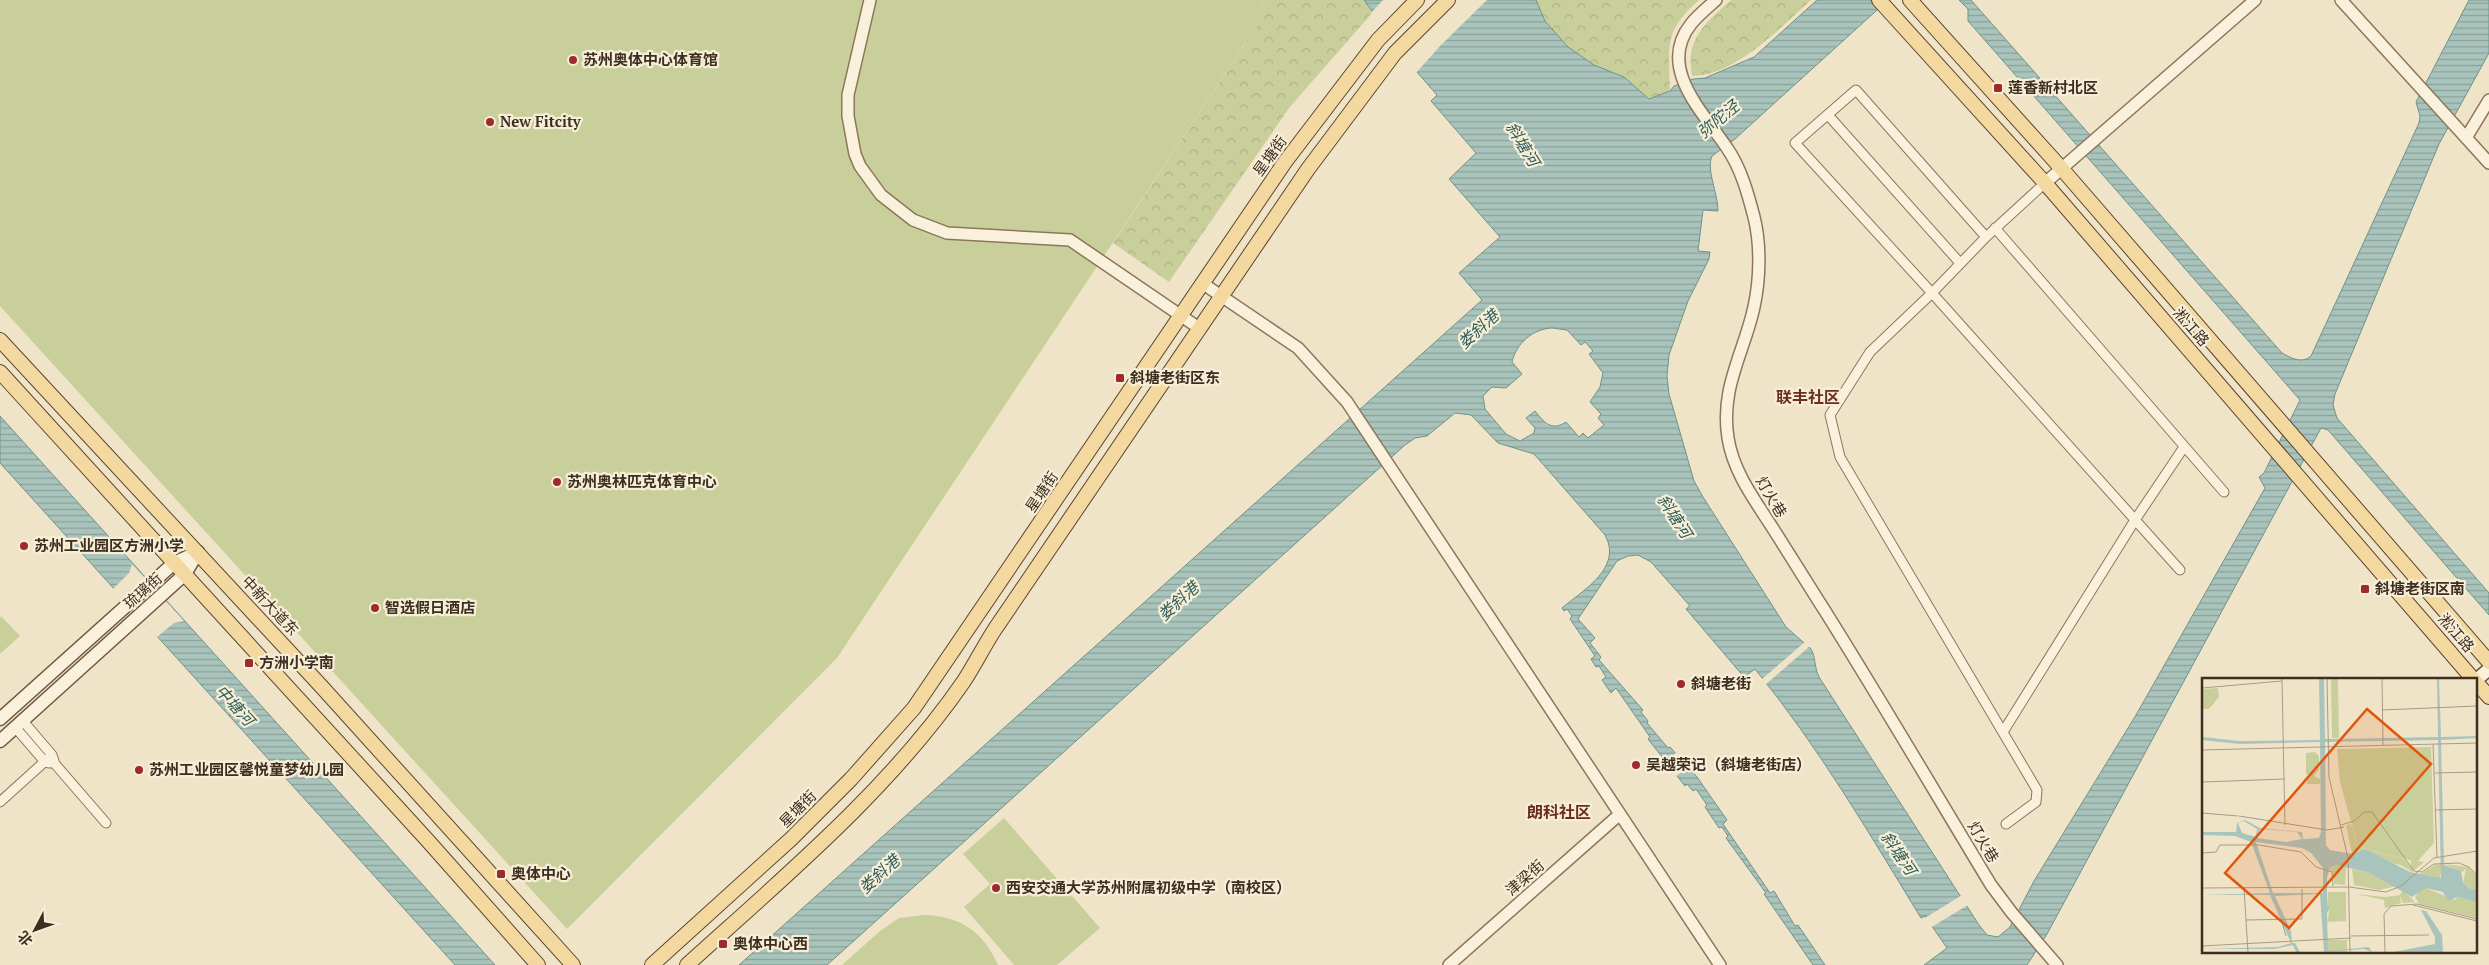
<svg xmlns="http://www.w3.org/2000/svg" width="2489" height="965" font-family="'PT Serif','Noto Sans SC',serif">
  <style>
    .forest { fill: url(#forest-crowns) }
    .garden { fill: #c9cf9b }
    .water { fill: url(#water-rules); stroke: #6f938a; fill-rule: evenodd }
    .pier { fill: #f0e4c8 }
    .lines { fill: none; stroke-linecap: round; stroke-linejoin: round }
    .minor-casing { stroke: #8d765c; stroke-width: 11 }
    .tertiary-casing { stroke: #8d765c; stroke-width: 14 }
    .secondary-casing { stroke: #6f573f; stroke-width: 15 }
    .primary-casing { stroke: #5b4430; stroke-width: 16 }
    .minor { stroke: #faf1dc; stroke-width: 9 }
    .tertiary { stroke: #faf1dc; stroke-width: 11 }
    .secondary { stroke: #faf1dc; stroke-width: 12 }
    .primary { stroke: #f3d9a0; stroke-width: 14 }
    .poi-dot { fill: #9e2a2b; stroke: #f7eed8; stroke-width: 2 }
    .labels { text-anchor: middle; stroke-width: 4.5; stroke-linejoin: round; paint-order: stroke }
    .poi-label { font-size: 15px; font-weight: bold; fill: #3d2e20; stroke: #f7eed8; text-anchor: start }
    .street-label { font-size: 15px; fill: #3d2e20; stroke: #f7eed8 }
    .water-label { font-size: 16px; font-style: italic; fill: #2f5d5a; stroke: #f7eed8 }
    .neighbourhood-label { font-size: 16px; font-weight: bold; fill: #6b2e1e; stroke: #f7eed8 }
    .inset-road { fill: none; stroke: #a89b85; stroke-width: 1 }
    .view { fill: #df570d; fill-opacity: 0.15; stroke: #df570d; stroke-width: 2.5 }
    .inset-edge { fill: none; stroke: #3d2e20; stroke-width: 2.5 }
  </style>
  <defs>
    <pattern id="forest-crowns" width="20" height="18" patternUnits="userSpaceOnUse" patternTransform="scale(1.25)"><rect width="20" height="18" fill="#c9cf9b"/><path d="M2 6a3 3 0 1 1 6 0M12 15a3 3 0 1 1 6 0" fill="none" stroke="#aeb285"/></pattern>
    <pattern id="water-rules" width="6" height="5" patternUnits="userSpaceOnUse" patternTransform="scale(1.25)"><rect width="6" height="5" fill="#a9c4bc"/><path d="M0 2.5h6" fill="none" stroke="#8ba098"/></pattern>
  </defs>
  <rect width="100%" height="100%" fill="#f0e4c8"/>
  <path class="forest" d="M1260 0H1364L1373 12 1289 108 1169 282 1113 243 1266 12Z
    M1536 0H1699C1663 32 1669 46 1670 91L1649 99 1624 77 1594 65 1568 47 1545 21Z
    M1731 0H1811C1781 27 1735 76 1692 76 1685 38 1705 24 1731 0Z"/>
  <path class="garden" d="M0 0H1260L1266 12 837 658 567 929 0 306Z
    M1 616 20 636 0 654V618Z
    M1004 818 1100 928 1057 965H1014L964 907 990 884 963 854Z
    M923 915C960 916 983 931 998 965H842L880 931 899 918Z"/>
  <path class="water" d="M1364 0H1536L1545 21 1568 47 1594 65 1624 77 1649 99 1670 91 1674 86 1693 79 1705 78 1754 57 1817 0H1888L1735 139 1712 156C1706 170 1718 193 1718 211L1703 210 1698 251 1710 252 1709 259 1688 301 1669 355 1667 376 1669 394 1694 481 1703 497 1786 627 1811 649C1816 657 1814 667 1819 677L1979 925 1987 935 1998 937 2010 927 2034 881 2136 715 2265 488 2259 477 2264 473 2300 400 1968 21V9L1959 0H1971L2282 353C2291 358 2302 364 2311 356L2419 123 2420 116 2416 102 2469 0H2489V53L2439 144 2335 394 2333 405 2337 418 2489 593V615L2328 430 2321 428 2047 934 2027 965H1924L1947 948 1925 916 1921 918C1869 833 1818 746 1755 669L1744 677 1686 609 1690 606 1651 562 1638 555 1628 556 1617 561 1578 619 1595 638 1590 643 1601 657 1599 660 1643 710 1641 712 1648 721 1647 723 1668 748 1670 747 1697 777 1727 820 1723 824 1770 893 1774 891 1795 926 1798 925 1825 965H1813L1764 894 1766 893 1726 838 1728 836 1722 827 1719 828 1705 807 1707 805 1696 789 1693 791 1687 784 1685 786 1648 739 1650 737 1616 688 1611 693 1602 680 1606 677 1599 666 1596 667 1591 659 1595 656 1570 619 1572 616 1567 609 1564 611 1562 608C1583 590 1623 568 1605 535L1534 454 1498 443 1471 415 1455 413 1427 436 1415 438 1405 445 827 965H739L1482 300 1459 273 1500 237 1449 179 1476 153 1431 101 1437 95 1416 71ZM1552 328 1567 330 1581 345 1585 342 1593 351 1589 354 1603 373 1600 387 1590 402 1601 414 1598 418 1604 425 1588 438 1583 433 1579 437 1566 422C1551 432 1544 422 1535 411L1526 418 1535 428 1534 433 1520 441 1506 434 1485 409 1483 396 1492 387 1506 388 1522 374 1512 362C1516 344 1532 329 1552 328Z
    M0 416 495 965H455L0 463Z"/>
  <path class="pier" d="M1383 0H1487L1441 45 1415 74 1371 13Z
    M132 564 184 621 174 623 157 637 113 589 129 573Z
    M1806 641 1810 646 1765 685 1761 680Z
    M1678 751 1690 765 1674 778 1662 764Z
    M1962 895 1968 905 1930 928 1924 919 1920 921Z"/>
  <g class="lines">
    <g class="minor-casing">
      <path id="minor" d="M1828 115 1960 263
        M1995 228 2224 492
        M1986 237 1856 90 1795 143 1932 293 2180 570
        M23 721 52 755 55 764 106 823
        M15 727 45 762 50 763
        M2003 732 2135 520 2184 447
        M0 802 52 755
        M2006 824 2036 802 2037 790 1840 457 1830 415 1870 352 1932 293 1986 237 2045 183"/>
    </g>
    <g class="tertiary-casing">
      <path id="tertiary" d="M870 0 848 95V116L855 154 860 166 881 195 913 220 947 233 1070 240 1199 328
        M1716 0C1707 8 1698 15 1691 24 1656 68 1704 113 1727 148 1741 168 1748 194 1754 217 1761 245 1760 279 1754 307 1744 353 1720 388 1728 438 1733 471 1754 499 1772 527 1790 555 1807 583 1825 611 1882 702 1936 794 1991 885L2012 913 2057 965
        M2341 0 2489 163
        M2466 138 2489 100
        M2045 183 2255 0
        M1202 283 1298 348 1347 402 1720 965
        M1449 965 1620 814"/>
    </g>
    <g class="secondary-casing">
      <path id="secondary" d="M2475 681 2489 669
        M0 719 174 563 198 552
        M0 741 185 574 198 552"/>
    </g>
    <g class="primary-casing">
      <path id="primary" d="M1879 0 2045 183 2473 679
        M1910 0 2062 169 2489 662
        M0 340 321 686 573 965
        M0 372 429 842 538 965
        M2475 681 2489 697
        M652 965 791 839 851 779 914 708 1285 162 1378 40 1417 0
        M687 965C783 878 890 789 964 681 975 664 984 646 995 629L1308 169 1395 53 1448 0"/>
    </g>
    <use href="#minor" class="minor"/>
    <use href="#tertiary" class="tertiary"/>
    <use href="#secondary" class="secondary"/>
    <use href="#primary" class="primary"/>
  </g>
  <g class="poi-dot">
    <circle cx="573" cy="60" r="5"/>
    <rect x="1993" y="83" width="10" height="10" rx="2.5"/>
    <circle cx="490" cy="122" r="5"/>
    <rect x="1115" y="373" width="10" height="10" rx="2.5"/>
    <circle cx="557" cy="482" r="5"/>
    <circle cx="24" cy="546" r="5"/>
    <rect x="2360" y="584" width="10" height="10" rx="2.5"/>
    <circle cx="375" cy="608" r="5"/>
    <rect x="244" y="658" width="10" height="10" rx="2.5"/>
    <circle cx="1681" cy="684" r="5"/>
    <circle cx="1636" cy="765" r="5"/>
    <circle cx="139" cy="770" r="5"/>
    <rect x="496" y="869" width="10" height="10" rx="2.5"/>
    <circle cx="996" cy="888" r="5"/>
    <rect x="718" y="939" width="10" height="10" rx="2.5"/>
  </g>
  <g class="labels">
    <g class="poi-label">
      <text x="583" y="65">苏州奥体中心体育馆</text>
      <text x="2008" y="93">莲香新村北区</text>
      <text x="500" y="127">New Fitcity</text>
      <text x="1130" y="383">斜塘老街区东</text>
      <text x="567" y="487">苏州奥林匹克体育中心</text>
      <text x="34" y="551">苏州工业园区方洲小学</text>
      <text x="2375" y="594">斜塘老街区南</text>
      <text x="385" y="613">智选假日酒店</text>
      <text x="259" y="668">方洲小学南</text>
      <text x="1691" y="689">斜塘老街</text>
      <text x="1646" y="770">吴越荣记（斜塘老街店）</text>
      <text x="149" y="775">苏州工业园区馨悦童梦幼儿园</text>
      <text x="511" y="879">奥体中心</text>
      <text x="1006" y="893">西安交通大学苏州附属初级中学（南校区）</text>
      <text x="733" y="949">奥体中心西</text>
    </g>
    <g class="street-label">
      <text transform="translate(1270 156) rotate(-54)" y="5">星塘街</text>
      <text transform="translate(2191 327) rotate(49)" y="5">淞江路</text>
      <text transform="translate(1042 492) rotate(-56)" y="5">星塘街</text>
      <text transform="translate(1771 497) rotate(59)" y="5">灯火巷</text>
      <text transform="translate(143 591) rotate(-42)" y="5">琉璃街</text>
      <text transform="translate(270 606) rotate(47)" y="5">中新大道东</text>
      <text transform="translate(2456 633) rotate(49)" y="5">淞江路</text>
      <text transform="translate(798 809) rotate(-45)" y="5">星塘街</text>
      <text transform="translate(1983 842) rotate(59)" y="5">灯火巷</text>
      <text transform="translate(1525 878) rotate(-41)" y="5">津梁街</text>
    </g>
    <g class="water-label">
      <text transform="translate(1718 119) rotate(-40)" y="6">弥陀泾</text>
      <text transform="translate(1523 144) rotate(59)" y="6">斜塘河</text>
      <text transform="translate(1478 329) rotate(-42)" y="6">娄斜港</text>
      <text transform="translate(1675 516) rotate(57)" y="6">斜塘河</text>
      <text transform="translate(1178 601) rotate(-42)" y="6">娄斜港</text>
      <text transform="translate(235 705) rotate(48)" y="6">中塘河</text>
      <text transform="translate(1899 853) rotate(56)" y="6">斜塘河</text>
      <text transform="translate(879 874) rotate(-42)" y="6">娄斜港</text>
    </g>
    <g class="neighbourhood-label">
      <text x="1808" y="403">联丰社区</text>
      <text x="1559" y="818">朗科社区</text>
    </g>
  </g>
  <g transform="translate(2202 678)">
    <rect width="275" height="275" fill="#f0e4c8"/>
    <path d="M129 1H136L137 60H130Z" fill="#c9cf9b"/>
    <path d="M16 10 17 19 7 31H0V11ZM149 146 156 169 202 181 209 189V182L222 184 210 194 199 187 183 184 163 171 150 176 144 147ZM240 186 238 200 218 196 233 187ZM242 186 266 189 275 198V211H268L261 205 264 190 261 194ZM136 187 144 189 143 207 132 206 131 195 127 191ZM150 191 168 195 195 208 177 212 152 207ZM224 210 253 222 255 219 275 224V240L217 226 213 219 219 211ZM201 212 213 224 201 225 198 218 199 225 183 230 182 222 154 216 183 219 198 217ZM126 214H144V243L125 244 128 230 125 229ZM125 262H145V274H126Z" fill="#c9cf9b"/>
    <path d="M229 69 232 165 215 184 156 169 138 104 135 71ZM113 74 117 78V91L112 98 118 101V106H105V98H110L104 96V75Z" fill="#c9cf9b"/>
    <path d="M117 1H122L123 61H130L236 59 235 1H237L239 59 275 58V60L239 62 242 187 259 193 261 205 268 211H275V224L255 219 246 223 241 214 224 210 210 219 168 195 135 187 128 190 125 200V227L128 230 125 235 126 273 167 269 170 274 162 271 122 274 118 216 73 218 89 253 90 265H93L98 274H94L91 267 73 271H0L76 269 89 265 68 217H0L68 215 49 164 33 158 0 157V154H34L35 145 43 142 58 150 100 154 101 161 117 160 119 154 118 64 38 66 0 62V59L37 63 118 62ZM236 62 239 200 208 194 163 171 151 176 128 172 124 167 123 64ZM42 143 55 151 54 159 40 155 36 145ZM60 151 95 154 100 161 84 164 55 160 57 152ZM54 164 100 170 109 175 121 190V215H71ZM219 232 224 233 240 257 241 274H191L233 266V259Z" fill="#a9c4bc" fill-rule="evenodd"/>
    <path class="inset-road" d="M80 1 82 103M125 1 127 99 146 180 148 274M180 1 181 68M0 10 80 3M180 32 275 28M231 66 235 180M0 72 275 65M233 95 275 94M82 103 83 147M0 104 83 101M233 132 275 131M0 135 36 138M37 138 125 152 142 149M139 147 152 143 162 134H170L212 193 220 194 232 186 257 185 267 189 275 197M0 175 14 174 18 167H57L99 174 114 189 130 194 131 208M0 210 147 209 184 214 199 208 232 180 275 173M42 210 46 274M211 227 275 243M79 241 84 258M44 242 100 241V211M149 258 227 257M0 268 149 260M183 274 182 236 189 228 215 226 275 241"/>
    <path class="view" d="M165 31 229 86 87 250 23 195Z"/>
    <rect width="275" height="275" class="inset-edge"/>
  </g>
  <g transform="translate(35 930) rotate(229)" stroke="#f7eed8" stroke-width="4" paint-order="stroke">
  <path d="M0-4L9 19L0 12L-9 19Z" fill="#3d2e20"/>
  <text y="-8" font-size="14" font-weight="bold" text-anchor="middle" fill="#3d2e20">北</text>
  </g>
</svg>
